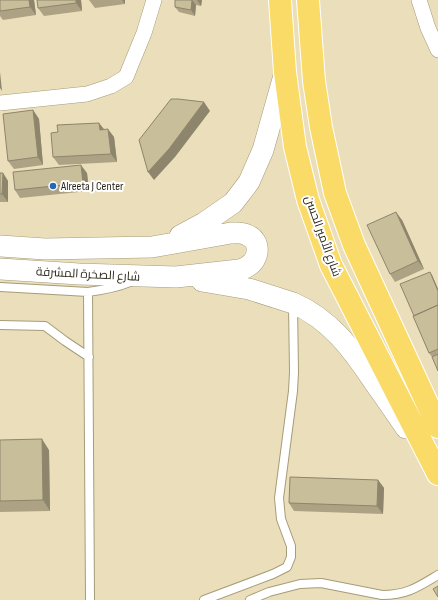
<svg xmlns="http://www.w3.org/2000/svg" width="438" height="600" font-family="'Sofia Sans Condensed',Cairo,sans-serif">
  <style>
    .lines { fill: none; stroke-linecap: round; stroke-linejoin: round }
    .service-casing { stroke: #a69c79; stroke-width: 10 }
    .minor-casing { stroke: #a69c79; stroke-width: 16 }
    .secondary-casing { stroke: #a69c79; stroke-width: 22 }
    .trunk-casing { stroke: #fff; stroke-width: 24 }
    .service { stroke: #fff; stroke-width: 8 }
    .minor { stroke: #fff; stroke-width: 15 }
    .secondary { stroke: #fff; stroke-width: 21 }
    .trunk { stroke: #fadb68; stroke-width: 22 }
    .wall { fill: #ada384 }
    .shaded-wall { fill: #8d856c }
    .building { fill: #c9be9a; stroke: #8d856c }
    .poi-dot { fill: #2467b8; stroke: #fff; stroke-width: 1.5 }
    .labels { text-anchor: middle; stroke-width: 4; stroke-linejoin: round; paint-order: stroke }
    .poi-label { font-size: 12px; fill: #2b2618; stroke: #fff; text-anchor: start }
    .street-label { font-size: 12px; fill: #2b2618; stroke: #fff }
  </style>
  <rect width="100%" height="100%" fill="#eadfba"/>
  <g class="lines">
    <g class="service-casing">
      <path id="service" d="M0 287 88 292C103 290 116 288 130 282
        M88 292 90 600
        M0 325 45 326 65 341 89 357
        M204 600 273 574 287 567 291 557V546L281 519 279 498 293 391 294 372 293 304
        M250 600 269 592 300 584 321 583 382 595C407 595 418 587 438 575"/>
    </g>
    <g class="minor-casing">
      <path id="minor" d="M419 0 428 28 438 50
        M0 103 87 94 111 86 126 77 144 33 154 0"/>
    </g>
    <g class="secondary-casing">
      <path id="secondary" d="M180 236 204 223 233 203 249 182 263 150 285 72
        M0 246 45 249 152 247 231 233C237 233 242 232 247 235 261 240 260 259 248 266 246 268 242 269 239 270L176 277 79 274 0 269
        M202 281 249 289 293 303C330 319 353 350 374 382 385 397 395 412 406 428"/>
    </g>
    <g class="trunk-casing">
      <path id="trunk" d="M280 0 285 72 295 147 308 200 331 265 438 474
        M308 0 314 81 321 127 335 193 354 245 438 427"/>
    </g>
    <use href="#service" class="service"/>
    <use href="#minor" class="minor"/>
    <use href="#secondary" class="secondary"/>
    <use href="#trunk" class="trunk"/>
  </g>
  <path class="wall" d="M0 0H34L36 15 3 20 0 16Z
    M81 0 82 11 44 16 38 8Z
    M89 0H125V4L95 8Z
    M175 0H202L201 6 196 5 195 16 179 12 175 7Z
    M33 110 39 119 43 165 14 169 8 161Z
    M99 123 104 129 114 137 117 162 59 165 53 157Z
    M0 173H3L8 181V202H0Z
    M87 173 89 191 20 198 15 190Z
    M402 220 424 269 395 282 390 274Z
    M432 275 438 289V371L432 357 429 353 414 316Z
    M0 440 49 450 50 511 0 512Z
    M378 480 384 488 383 514 294 511 289 503Z"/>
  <path class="shaded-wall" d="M29 0H34L36 15 30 7Z
    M76 0H81L82 11 76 3Z
    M122 0H125V4Z
    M192 0 196 5 195 16 191 10Z
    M197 0H202L201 6Z
    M0 72 2 91 0 88Z
    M204 102 210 111 175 157 154 180 148 172Z
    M33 110 39 119 43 165 38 157Z
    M99 123 105 131 100 130Z
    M108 129 114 137 117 162 111 154Z
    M81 165 87 173 89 191 83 183Z
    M3 173 8 181V202L2 194Z
    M396 212 402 220 424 269 418 261Z
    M430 272 432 275 438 289V291Z
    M42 439 49 450 50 511 43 500Z
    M378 480 384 488 383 514 377 506Z"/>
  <path class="building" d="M0 0H29L30 7 0 11Z
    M37 0H76V3L38 8Z
    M175 0H192L191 10 175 7Z
    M171 99H178L204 102 169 149 148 172 139 140Z
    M33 110 38 157 8 161 3 114Z
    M99 123 100 130 108 129 111 154 53 157 51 133 58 132 57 125Z
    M81 165 83 183 15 190 13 172Z
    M0 173H3L2 194H0Z
    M396 212 418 261 390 274 367 225Z
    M430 272 438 291V305L414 316 400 284Z
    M438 305V349L429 353 413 316Z
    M438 354V371L432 357Z
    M42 439 43 500 0 501V440Z
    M290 477 378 480 377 506 289 503Z
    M438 586V597L433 589Z"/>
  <circle class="poi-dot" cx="53" cy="186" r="4"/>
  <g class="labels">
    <g class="poi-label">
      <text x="61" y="190">Alreeta J Center</text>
    </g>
    <g class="street-label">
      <text transform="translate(323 236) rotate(70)" y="4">شارع الأمير الحسن</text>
      <text transform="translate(88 274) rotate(3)" y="4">شارع الصخرة المشرفة</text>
    </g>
  </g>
</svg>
